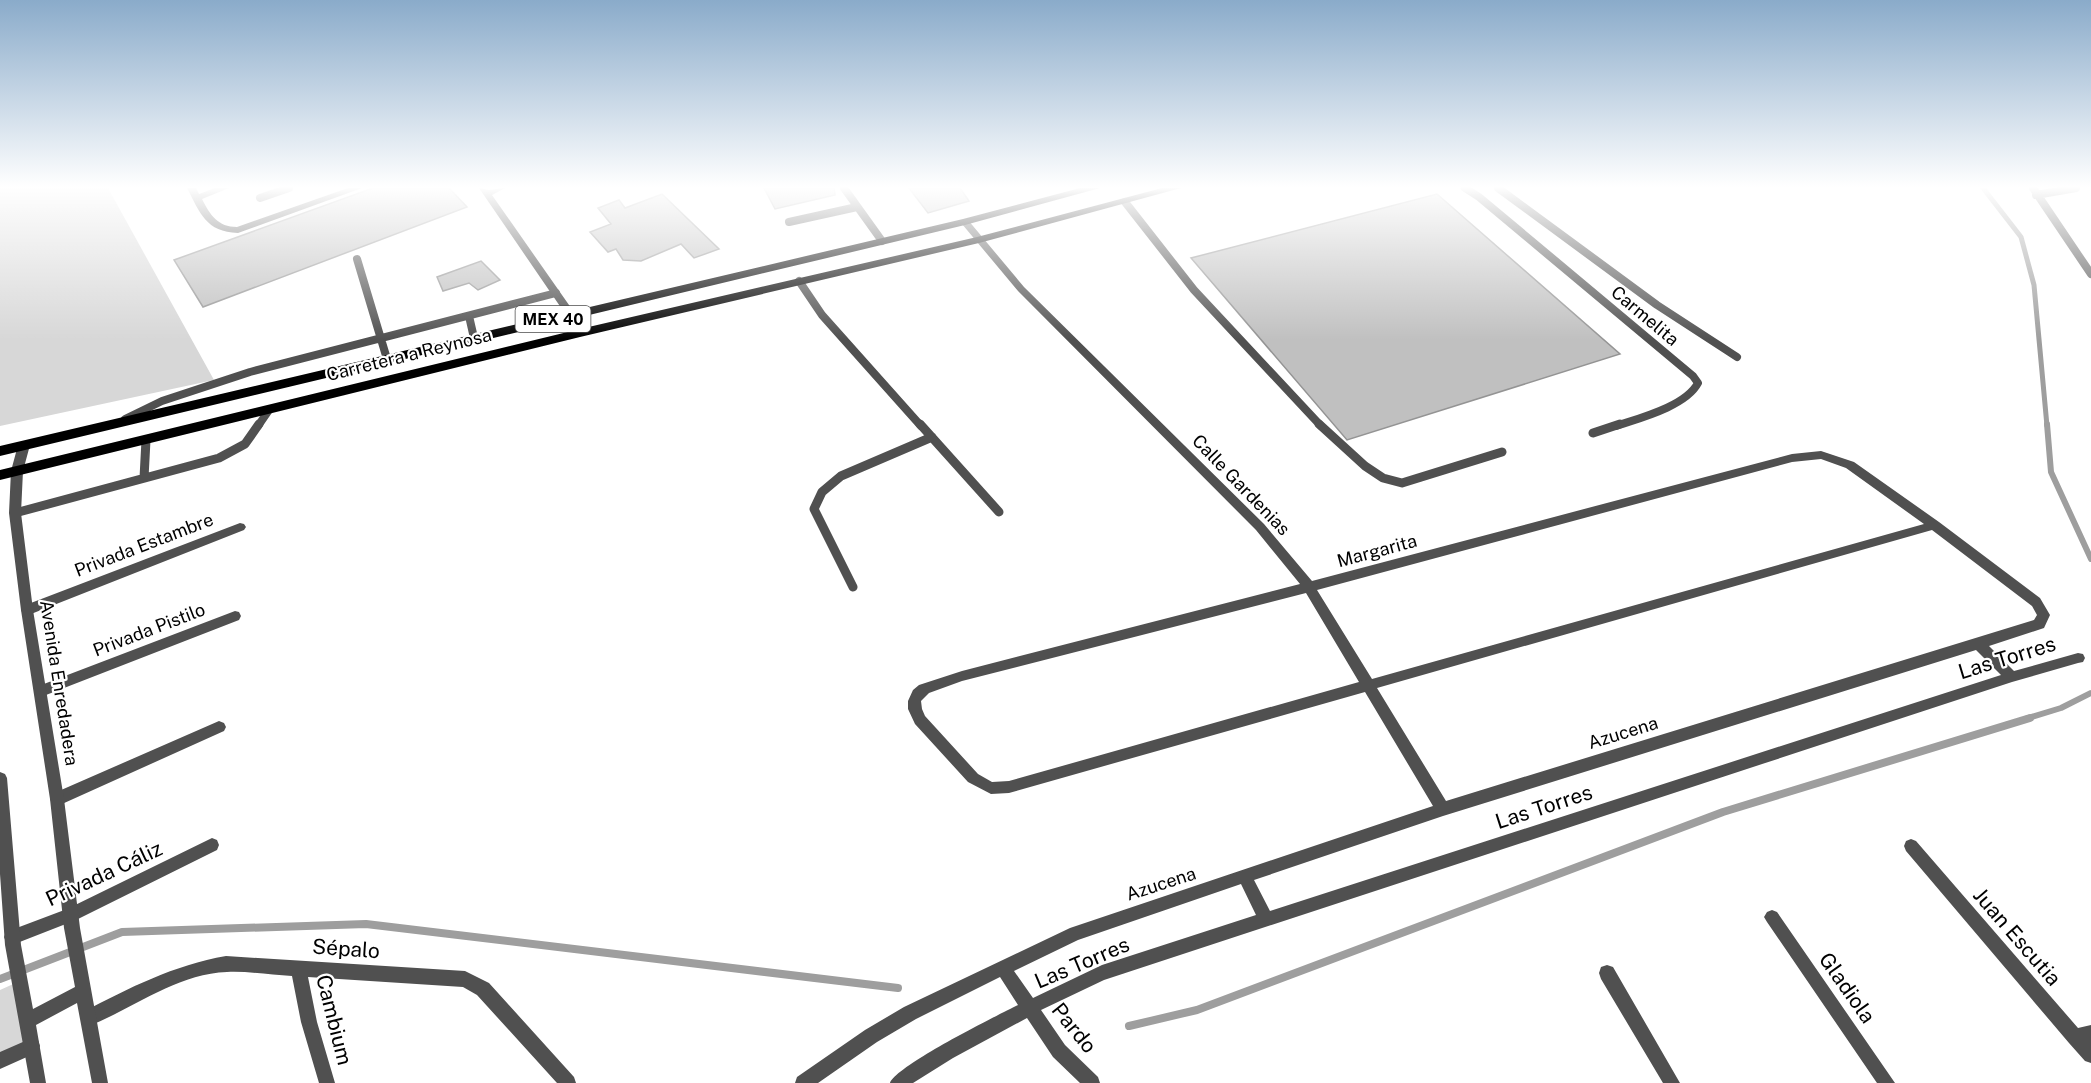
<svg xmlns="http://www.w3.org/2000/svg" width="2091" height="1083" font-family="'Public Sans',sans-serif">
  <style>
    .green { fill: #d7d7d7 }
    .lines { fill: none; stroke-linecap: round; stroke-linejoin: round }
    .stream-far2 { stroke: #9e9e9e; stroke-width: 5 }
    .stream-far1 { stroke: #9e9e9e; stroke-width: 6 }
    .stream { stroke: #9e9e9e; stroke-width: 8 }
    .building { fill: #c0c0c0; stroke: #949494; stroke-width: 1.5 }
    .service-far1 { stroke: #505050; stroke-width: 8 }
    .service { stroke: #505050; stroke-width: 9 }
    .minor { fill: #505050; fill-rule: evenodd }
    .tertiary { fill: #505050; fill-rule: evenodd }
    .primary { fill: #000; fill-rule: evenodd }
    .labels { text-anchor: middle; stroke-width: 4.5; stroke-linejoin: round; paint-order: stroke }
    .shield { fill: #fff; stroke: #4c4c4c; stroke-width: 1.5 }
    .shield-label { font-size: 16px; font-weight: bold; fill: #000 }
    .street-label { font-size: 18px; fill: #000; stroke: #fff }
    .near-street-label { font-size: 21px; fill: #000; stroke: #fff }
  </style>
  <rect width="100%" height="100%" fill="#fff"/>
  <path class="green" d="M0 188H108L214 380 0 426Z
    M20 981 32 1046 0 1061V990Z"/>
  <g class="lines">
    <path class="stream-far2" d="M1983 188 2021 237 2034 285 2047 426"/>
    <path class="stream-far1" d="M2047 424 2051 472 2091 559
      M2025 719 2061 708 2091 693"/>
    <path class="stream" d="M0 979 122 932 366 924 898 988
      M1129 1026 1197 1010 1723 812 2030 718"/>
  </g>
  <path class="building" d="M373 188H449L467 207 203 307 174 260Z
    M764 188H834L835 195 775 209Z
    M909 188H960L969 201 928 213Z
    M662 194 719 249 694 258 681 244 641 261 623 260 616 249 608 252 590 232 611 224 598 208 619 200 625 208Z
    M1437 194 1620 354 1347 440 1191 258Z
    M481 261 500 280 478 290 469 283 443 291 437 277Z"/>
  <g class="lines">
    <path class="service-far1" d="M844 188 882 241
      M1465 188 1479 197 1693 376 1698 383C1686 406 1640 418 1616 426
      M1498 188 1657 305 1737 357
      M2033 188 2091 274
      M2036 195 2076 188
      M260 198 289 188
      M1125 202 1194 290 1321 426
      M789 222 857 207
      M357 259 387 359
      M799 281 822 315 921 426
      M469 316 474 338
      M125 419 162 401 250 372 556 293
      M258 426 269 410"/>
    <path class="service" d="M920 424 999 512
      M1319 424 1365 466 1383 478 1402 483 1502 452
      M1593 433 1620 424
      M144 478 146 440
      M15 513 219 458 245 444 259 424
      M853 587 814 509 822 492 841 476 932 437"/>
    <path class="minor" d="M187 188H196L199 194 215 188H229L202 199C210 215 218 227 237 227L348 188H362L238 233C206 232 200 213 187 188Z
      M479 188 489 190 505 188 492 195 576 315 585 333 584 335H576L566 315Z
      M965 219 968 220 1024 287 1264 524 1312 581 1792 454 1821 451 1854 462 1939 522 2040 598 2050 615 2044 628 1989 646 2014 671 2078 653 2083 654 2085 658 2083 662 2078 663 2012 682 1104 980 1041 1010 1065 1045 1098 1077 1100 1083H1080L1053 1057 1027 1018 953 1058 913 1083H890C897 1065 996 1016 1018 1005L1000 977 916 1019 877 1042 818 1083H795L797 1077 865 1030 904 1007 1070 928 1433 806 1365 692 1009 793 991 794 968 782 915 724 908 709V701L913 690 919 685 962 671 1300 584 1256 530 1018 291 962 224V220ZM1821 459 1846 468 1924 524 1372 679 1317 590 1792 462ZM1932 530 2032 606 2037 615 2034 620 1446 801 1377 688ZM1306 593 1359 682 1009 781 992 782 978 774 925 716 922 709 921 701 929 693 962 681ZM1976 650 2001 675 1270 911 1254 880 1443 816ZM1241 884 1256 915 1102 965 1033 998 1014 971 1078 940Z
      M240 523 244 524 246 527 244 530 31 614H23L21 610 23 606Z
      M235 611 239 612 241 616 239 620 46 695 41 697 36 695 34 691 36 687Z
      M219 721 224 723 226 727 224 731 62 804 57 805 52 804 50 799 52 794Z
      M212 838 217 840 219 845 217 850 76 920 12 945 6 942 4 937 6 932 67 909Z
      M1911 839 1916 841 2078 1028 2091 1025V1063L2085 1061 2069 1043 1906 851 1904 846 1906 841Z
      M1772 910 1777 912 1895 1083H1877L1767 922 1764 917 1767 912Z
      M226 956 465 971 489 983 574 1077 576 1083H557L477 995 463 987 308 977 317 1022 335 1083H319L301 1022 292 976C270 975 248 971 227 972 176 974 134 1008 89 1026L83 1024 81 1018 83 1012C129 988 174 965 226 956Z
      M1607 965 1613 967 1680 1083H1663L1601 979 1599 973 1601 967Z
      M32 1038 38 1040 40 1046 38 1052 0 1069V1052Z"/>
    <path class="tertiary" d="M24 441 30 445 23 471 21 513 33 610 64 799 80 928 108 1083H92L77 1003 36 1025 46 1083H30L5 945 0 874V772L5 774 7 778 21 945 33 1009 75 987 64 928 50 799 21 610 9 513 11 471 18 445Z"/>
    <path class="primary" d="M1080 188H1100L965 225 0 456V446L963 219Z
      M1162 188H1181L979 243 580 337 0 480V470L580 329 977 237Z"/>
  </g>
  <linearGradient id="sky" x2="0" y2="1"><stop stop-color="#8aabca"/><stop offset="0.55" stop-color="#fff"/><stop offset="1" stop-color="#fff" stop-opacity="0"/></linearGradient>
  <rect width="2091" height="340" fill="url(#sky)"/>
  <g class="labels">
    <rect class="shield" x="515.5" y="306" width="75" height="26" rx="4.5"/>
    <g class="shield-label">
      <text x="553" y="325">MEX 40</text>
    </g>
    <g class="street-label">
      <text transform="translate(1645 316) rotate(40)" y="6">Carmelita</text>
      <text transform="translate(409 355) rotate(-14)" y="6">Carretera a Reynosa</text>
      <text transform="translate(1241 485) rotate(46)" y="6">Calle Gardenias</text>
      <text transform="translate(144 545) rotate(-21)" y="6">Privada Estambre</text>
      <text transform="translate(1377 551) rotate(-15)" y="6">Margarita</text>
      <text transform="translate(149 630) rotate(-21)" y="6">Privada Pistilo</text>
      <text transform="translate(59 683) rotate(81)" y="6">Avenida Enredadera</text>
      <text transform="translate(1623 733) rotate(-17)" y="6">Azucena</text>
      <text transform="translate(1161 884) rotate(-18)" y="6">Azucena</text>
    </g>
    <g class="near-street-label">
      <text transform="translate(2007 658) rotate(-17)" y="7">Las Torres</text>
      <text transform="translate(1544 807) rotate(-18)" y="7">Las Torres</text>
      <text transform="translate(104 874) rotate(-25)" y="7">Privada Cáliz</text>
      <text transform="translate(2017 937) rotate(49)" y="7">Juan Escutia</text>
      <text transform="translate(346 949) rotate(4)" y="7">Sépalo</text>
      <text transform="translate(1082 963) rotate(-23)" y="7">Las Torres</text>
      <text transform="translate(1847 988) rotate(55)" y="7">Gladiola</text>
      <text transform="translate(334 1020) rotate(76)" y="7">Cambium</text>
      <text transform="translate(1074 1028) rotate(51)" y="7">Pardo</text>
    </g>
  </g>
</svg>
